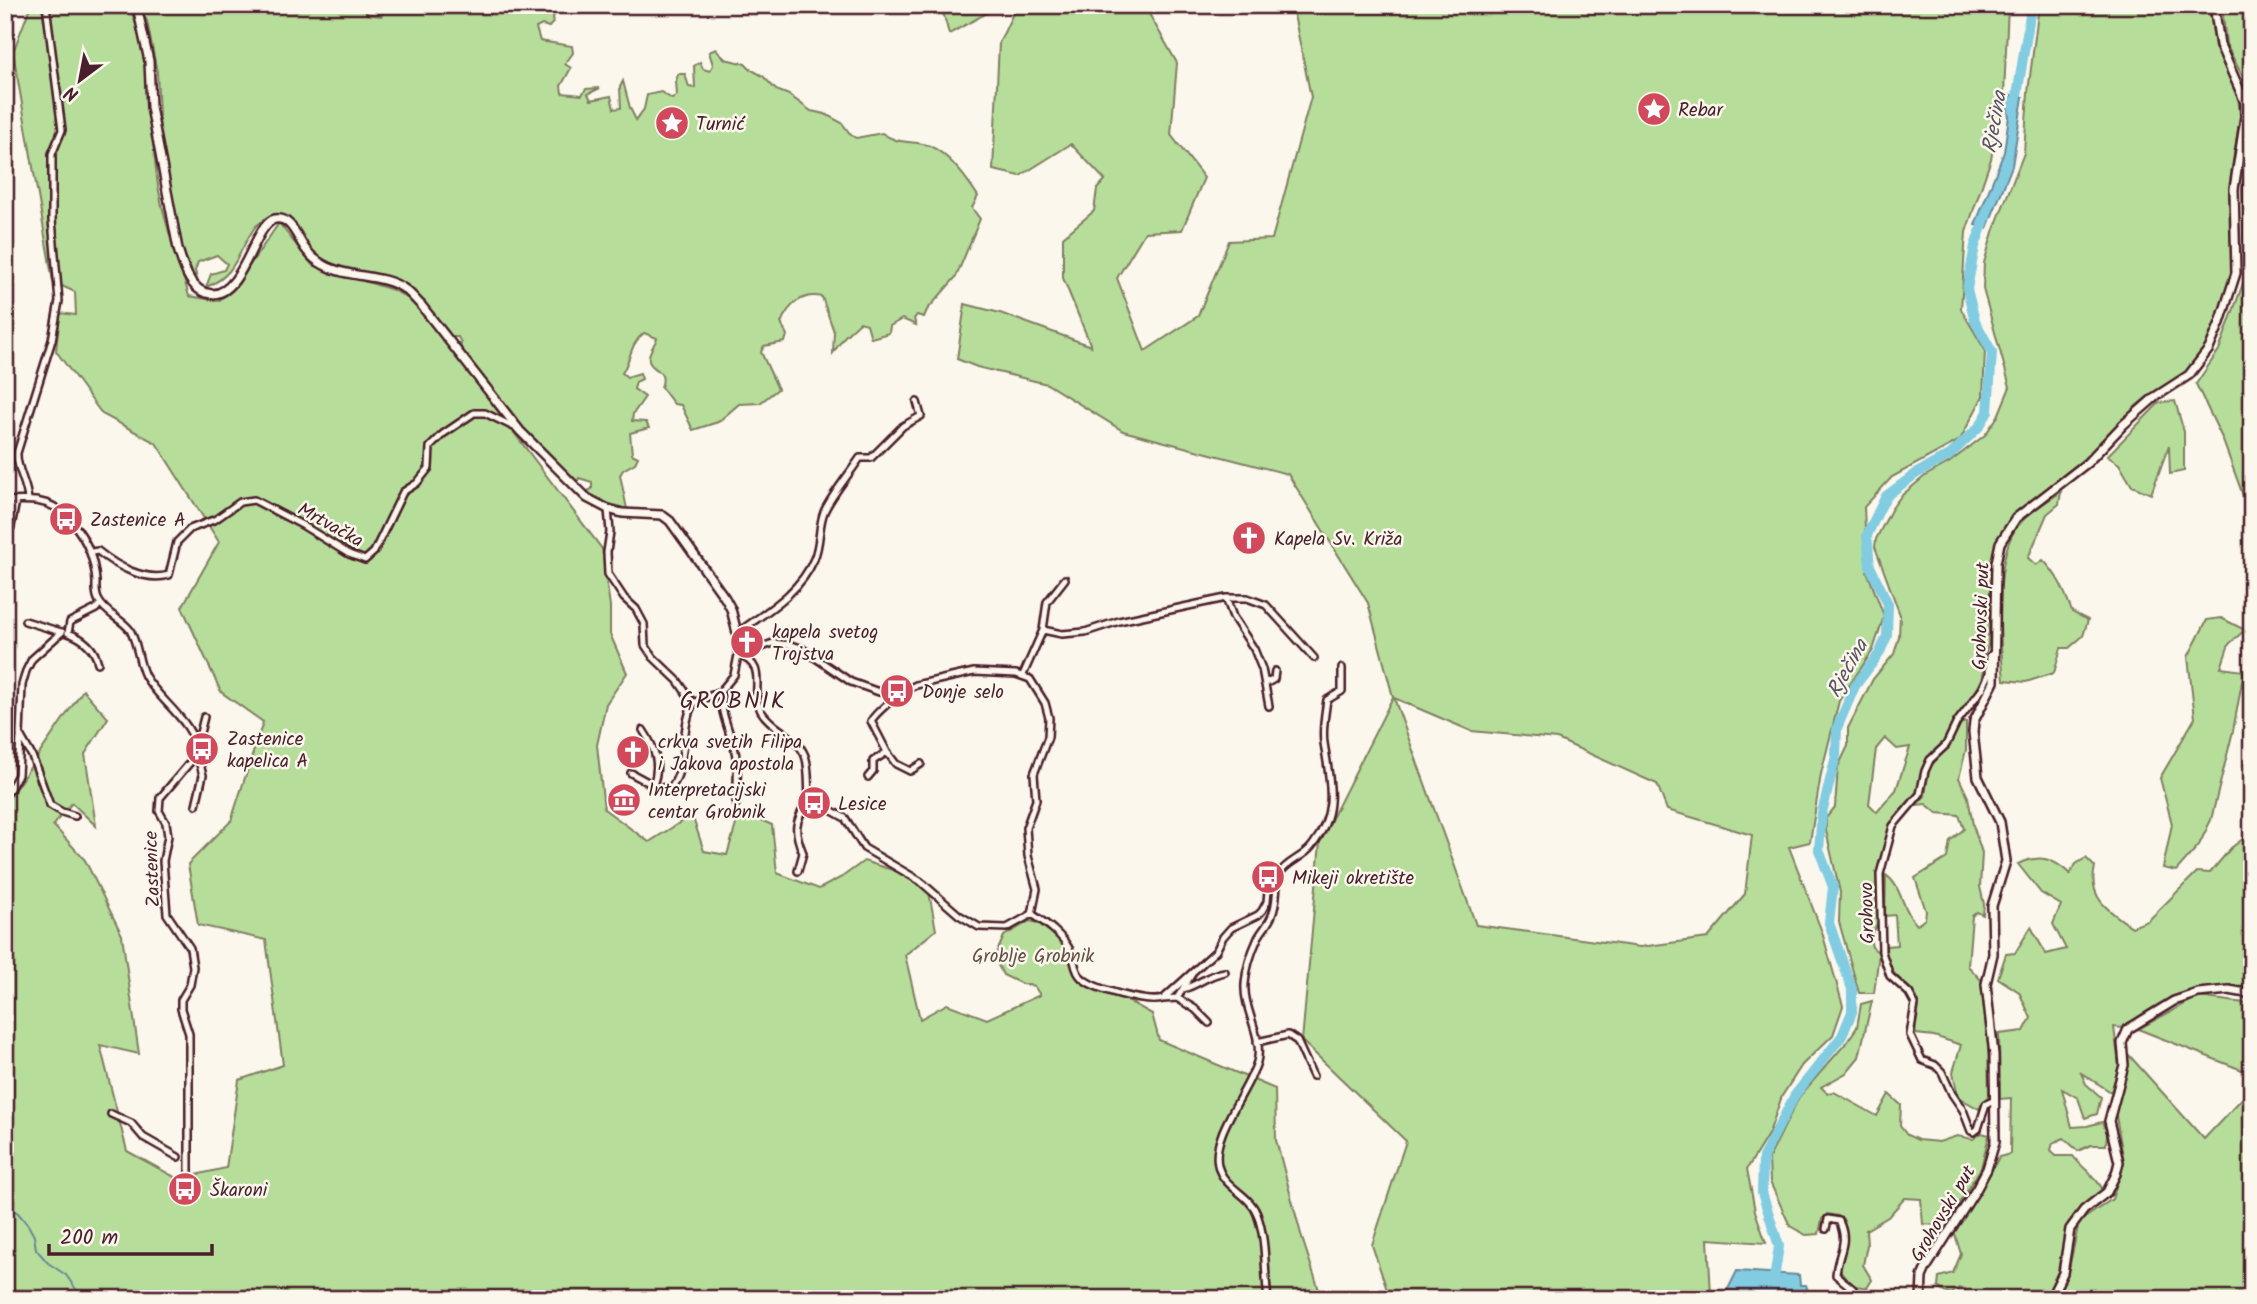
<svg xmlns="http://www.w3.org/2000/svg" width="2257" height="1304" font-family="Kalam,sans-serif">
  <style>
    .green { fill: #b6de9a; stroke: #807e62; stroke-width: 2; fill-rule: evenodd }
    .water { fill: #81cce1; stroke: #6b8798; stroke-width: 2 }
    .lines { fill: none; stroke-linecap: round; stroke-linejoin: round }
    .stream { stroke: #6b8798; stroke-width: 2 }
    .river { stroke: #81cce1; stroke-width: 10 }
    .minor-casing { stroke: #4a1f2b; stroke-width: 10 }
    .secondary-casing { stroke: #4a1f2b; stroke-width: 12 }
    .minor { stroke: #fbf7ec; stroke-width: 5 }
    .secondary { stroke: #fbf7ec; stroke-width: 7 }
    .labels { text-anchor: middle; stroke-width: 5; stroke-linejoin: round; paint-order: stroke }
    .poi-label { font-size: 19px; fill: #4a1f2b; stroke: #fbf7ec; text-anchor: start }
    .street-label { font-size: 19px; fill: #4a1f2b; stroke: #fbf7ec }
    .park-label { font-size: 19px; fill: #654f47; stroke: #fbf7ec }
    .water-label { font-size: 21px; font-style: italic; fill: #5a5362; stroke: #fbf7ec }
    .quarter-label { font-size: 23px; letter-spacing: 2px; fill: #4a1f2b; stroke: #fbf7ec }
  </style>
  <rect width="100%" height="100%" fill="#fbf7ec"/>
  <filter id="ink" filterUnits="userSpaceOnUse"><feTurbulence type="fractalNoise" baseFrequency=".0143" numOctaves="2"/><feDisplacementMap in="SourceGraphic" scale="14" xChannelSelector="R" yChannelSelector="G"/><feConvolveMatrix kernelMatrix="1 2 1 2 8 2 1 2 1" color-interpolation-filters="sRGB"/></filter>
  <g filter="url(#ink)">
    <path class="green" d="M31 5H127C155 50 149 139 159 191 165 226 179 262 189 296L219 301 245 272 279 223 312 265 393 290 416 303 602 549 610 606V634L627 673 606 704 597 745 604 809 649 842 692 815 704 851 727 855 740 811 772 825 777 873 819 889 842 877 864 861 927 881 936 930 905 955 920 1019 947 1004 987 1019 1040 995 1034 986 1022 984 1003 975 998 965 997 952 1004 936 1030 921 1044 925 1054 933 1069 951 1073 970 1079 981 1123 998 1152 1014 1159 1040 1275 1089 1276 1140 1302 1238 1322 1299H5V804L83 690 108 718 85 754 96 826 72 803 53 825 85 860 122 935 139 1054 100 1045 127 1151 178 1179 226 1168 239 1080 283 1065 266 940 198 925 188 864 231 821 263 722 221 692 182 607 219 542 156 443 102 414 56 351 60 313 76 315 75 292 53 282 13 52Z
      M139 5H364L367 14 381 16 385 10 383 5H436L439 11 445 5H559L554 9 553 22 549 27 542 25 536 28 540 41 572 46 573 53 565 64 571 68 561 86 562 93 582 95 586 89 600 88 588 94 591 100 611 96 614 109 621 108 620 87 623 81 630 108 636 120 644 109 647 95 661 92 672 99 677 95 676 81 678 74H685L689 87 695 88 694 66 700 62 703 69 710 71 713 65 709 52 716 49 725 59 746 64 750 69 763 76 776 90 789 95 811 111 825 114 842 123 851 135 856 138 882 133C895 143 907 141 923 144 945 148 967 179 978 196L972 208 980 219 956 277 927 310 924 317 917 315 914 319 916 325 902 319 890 326 889 333 871 338 867 324 860 322 845 336 833 353 834 332 822 297C802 292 788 306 781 323L787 335 785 342 764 346 761 352 778 389 760 403 739 404 718 422 693 430 681 405 674 404 661 387C669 367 646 371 649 356 650 350 655 344 657 338L644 333C630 343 631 360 622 373L627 377 640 373 642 379 636 382 634 389 645 397 633 414 632 421 646 422 649 428 630 433 632 454 638 457 635 463 623 470 620 475 627 509 593 499 586 492 592 489V482L579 478 576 485 528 434 460 350 461 343 458 337H451C441 325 416 289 404 284 373 268 343 276 313 252 297 240 301 222 276 215 270 218 261 221 256 226 237 250 239 274 206 287L211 274 224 270 227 264 217 255 198 262 195 271 199 286 177 240 161 160 157 72 147 21Z
      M941 5H1001L949 34Z
      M1017 5H1144L1177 63 1171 135 1204 178 1182 230 1145 232 1117 278 1145 351 1198 316 1229 241 1272 239 1311 97 1292 5H2008L2004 94 1991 159 1966 232 1961 309 1985 350 1983 396 1960 440 1892 477 1864 507 1867 571 1884 616 1873 650 1839 701 1821 774 1810 842 1789 847 1822 932 1843 1006 1833 1035 1802 1065 1782 1096 1769 1133 1747 1169 1755 1211 1766 1243 1708 1239 1711 1295 1714 1299H1390L1372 1245 1406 1141 1302 1041 1320 842 1393 697 1368 603 1288 474 1123 431 1047 384 977 367 957 359 965 304 1000 313 1091 346 1063 278V237L1094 211 1097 189 1105 180 1071 144 1020 176 993 170 999 43ZM1394 698 1471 731 1557 739 1657 784 1667 810 1752 835 1745 894 1708 938 1640 947 1476 925Z
      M2039 5H2209L2215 48 2233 83 2238 97 2240 115 2229 189 2232 273 2228 288 2205 348 2183 375 2153 392 2136 406 2101 445 2027 504 2006 525 1996 542 1991 562 1988 646 1983 657V677L1975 693 1954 721 1944 743 1927 759 1916 794 1895 817 1890 827 1877 875 1880 907 1878 923 1870 938 1872 947 1879 953 1874 993H1859L1839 922 1840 892 1826 831V818L1835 807 1838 767 1848 746V728L1873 679 1894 654 1899 637 1900 615 1875 547 1876 539 1892 508 1901 496 1925 476 1950 462 1985 435 1998 416 2010 387 1983 289 1984 263 1993 232 2024 153 2028 92ZM1885 738 1897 749 1910 747 1896 790 1877 812 1869 804 1876 749Z
      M2222 5H2252V95L2226 44Z
      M2252 135V520L2222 438 2196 384 2219 350 2246 275 2242 189Z
      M2175 401 2184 432V471L2170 474 2169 445 2151 494 2132 486 2119 464 2107 456 2159 403Z
      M2061 492 2059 504 2047 514 2028 558 2036 565 2043 560C2058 575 2065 592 2072 612L2088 620 2083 636 2069 648H2061L2054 673 2026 682 2004 680C2000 644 1994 561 2015 530 2026 514 2044 503 2061 492Z
      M2221 618 2245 630 2229 644 2221 668 2244 671 2233 731 2211 820 2199 845 2176 871 2163 868 2172 824 2160 778 2195 718 2188 657 2207 620Z
      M1966 722V750L1959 778 1968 797 1973 825 1982 853 1980 887 1984 904 1983 915 1977 912 1972 916 1968 966 1981 980 1988 1046 1989 1095 1979 1109 1958 1097 1953 1072 1961 1045 1934 1036 1916 1034C1914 1023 1921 1012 1918 1001 1913 981 1887 983 1886 946L1897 945 1895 915 1885 916 1886 875C1902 886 1901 909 1917 925L1925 919 1926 911 1915 878 1947 858 1950 841 1964 829 1959 815 1937 813 1926 804 1916 805 1925 796 1929 768 1948 747 1960 724Z
      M2252 824V989C2205 981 2160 998 2124 1028L2114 1027 2119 1066 2111 1092 2081 1073 2086 1084 2101 1097 2097 1114 2085 1118 2078 1098 2062 1089 2072 1127 2087 1126 2102 1122 2107 1133 2106 1145H2091L2078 1151 2064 1138 2053 1143 2051 1150 2056 1156H2073C2082 1168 2097 1177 2103 1190L2078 1210 2068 1224 2056 1280 2046 1299H1966L1965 1289 1959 1288 1951 1294 1944 1292 1938 1287 1939 1277 1953 1273 1961 1254 1954 1231 1980 1192 1999 1157 2010 1154 2011 1098 2000 1099 1999 1034 2024 1031 2031 1018 2019 992 1998 978 2006 954 2015 953 2031 927 2046 954 2066 949 2053 924 2061 905 2041 893 2018 864C2040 854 2053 858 2070 874L2076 864 2086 858 2095 867C2087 898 2109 911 2132 927L2148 921 2197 872 2210 873 2231 848 2248 835Z
      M2198 997 2252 1004V1074L2138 1029Z
      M1872 1001 1859 1057 1846 1073 1821 1087 1827 1093 1834 1092 1877 1116 1889 1094 1901 1105 1900 1126 1907 1135 1918 1140 1939 1142 1957 1136 1973 1139 1982 1133 1989 1135 1981 1168 1949 1220 1937 1225 1923 1224 1921 1199 1905 1198 1888 1217 1866 1230 1867 1245 1863 1265 1872 1280 1867 1288 1851 1285 1838 1267C1848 1248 1850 1235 1838 1216L1827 1214 1822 1219 1819 1234 1806 1235 1790 1226 1770 1182 1769 1158 1799 1097 1847 1042 1857 1027 1861 1004Z
      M2128 1054 2204 1139 2252 1088V1299H2054L2069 1269 2079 1222 2112 1199 2124 1162 2115 1110Z"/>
    <path class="water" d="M2004 94 2023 97 2012 166 1987 228 1975 225 2004 152 2009 116Z
      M1737 1271 1799 1275 1800 1285H1806L1808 1291 1802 1299H1723Z"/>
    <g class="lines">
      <path class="stream" d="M5 1204 18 1213 28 1225 34 1236 36 1249 48 1263 66 1275 83 1299"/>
      <path class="river" d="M2015 108 2030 15 2027 5
        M1763 1299 1775 1273 1779 1246 1762 1193 1763 1157 1795 1095 1842 1036 1852 1012V989L1829 923 1833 887 1819 850 1822 813 1836 756 1837 728 1855 686 1879 654 1887 636 1888 604 1870 566 1867 535 1886 496 1917 473 1950 455 1979 427 1988 412 1992 352 1975 321 1967 289 1975 246 1986 216"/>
      <g class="minor-casing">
        <path id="minor" d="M28 500C27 482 16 469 17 453L52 340 59 301 52 220V154L62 130 46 5
          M5 501C27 500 48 498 65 515 84 533 94 555 96 581 96 588 95 595 99 601 106 614 122 619 130 630 138 644 138 662 145 676 160 702 196 723 197 754L160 798 159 811 166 823 168 836 163 861 167 914 190 948 193 967 190 985 181 1000V1009L189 1034V1191
          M608 509 610 532 607 552 608 574 624 598 636 609 644 624 645 645 653 657 678 681 693 703
          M5 538 11 527 16 501
          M92 552 98 551C116 566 145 582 169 575L177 542 190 529 216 519 240 502 254 500 302 525 349 554 365 560 374 552 403 492 417 483 429 468 430 447 443 434 474 413H485L518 429
          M1226 598 1233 617 1254 649 1262 669 1269 706
          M25 621 61 632
          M1043 630 1047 602 1065 579
          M62 632 32 659 26 671 22 685 20 735 32 756 50 805 62 812 75 816
          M1995 651 1990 656 1989 674 1983 688 1957 722 1946 745 1930 760 1925 771 1920 794 1893 826 1880 874 1882 952 1890 976 1909 993 1915 1004 1910 1035 1922 1060 1935 1065 1942 1072 1952 1094 1963 1110 1971 1131 1974 1132 1978 1129 1986 1104 1995 1100
          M748 658 751 653 762 647 773 643 790 645 801 648 851 682 879 692 897 694 916 685 974 672 1016 674 1030 679 1045 703 1049 718 1048 737 1034 774 1036 800 1026 828 1028 856 1037 889 1032 914 1007 928 979 927 959 915 920 881 864 848 845 818 809 798C808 786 809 770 806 759 800 736 773 731 761 711 749 689 770 666 738 655L737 633C766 612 800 593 814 559 821 543 818 527 824 512 831 496 850 473 860 458H871L903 426 921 416 917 402
          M98 663C94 647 83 638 68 633L70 622 96 609 100 604
          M1023 675 1043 630 1062 634 1085 632 1119 621 1207 602 1226 598H1247L1266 605 1314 658
          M1265 681 1269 682 1274 679 1275 671
          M643 730C655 748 661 765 653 785L659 788 672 787C688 761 680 730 693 703L720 692
          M197 745 204 717
          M887 752 896 764 910 771 921 764
          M631 773 653 785
          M868 777 873 771V761L887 752 871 721C877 711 889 704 897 694
          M5 797 18 775 20 738
          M736 804C737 785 739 765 734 747 728 728 721 712 720 692L734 675 738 655
          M196 805 203 775 197 754
          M798 871 803 853C792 827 796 822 809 798
          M1032 914C1047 924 1063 935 1071 952 1075 959 1074 971 1081 977 1092 989 1148 1004 1163 999L1216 951 1223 937 1231 928 1258 915 1262 911 1267 902 1269 880 1274 874H1279
          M1183 989C1199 985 1208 974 1225 972
          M1177 998 1195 1009 1209 1023
          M1163 999 1177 998 1192 974
          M1257 1042 1288 1035 1297 1041 1313 1076
          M111 1114 131 1123 143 1137 178 1157
          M1826 1229 1828 1219 1839 1221C1850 1244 1837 1253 1836 1275L1853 1289 1859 1299
          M1268 1299C1264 1271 1267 1241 1257 1214 1250 1194 1222 1187 1218 1165 1211 1134 1248 1092 1257 1062 1264 1037 1243 1010 1245 984 1246 969 1252 951 1258 938 1262 930 1269 924 1272 915 1278 902 1275 887 1279 874 1287 861 1303 858 1312 846 1339 812 1330 782 1324 743 1322 729 1325 714 1327 700L1342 691V668"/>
      </g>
      <g class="secondary-casing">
        <path id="secondary" d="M134 5 138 11 149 61 151 107 178 249C183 265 190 293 212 294 244 295 254 223 275 219 292 216 298 241 307 251 311 256 318 262 324 265 349 279 383 273 406 290 411 294 416 300 421 305L520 431 587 498 608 509 622 513 662 515 670 521 725 598 731 609 737 633
          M1921 1299 1922 1277 1926 1268 1977 1188 1987 1169 1995 1142 1994 1055 1986 984 1993 954 1992 906 2006 861 2000 822 1978 777 1973 732 1974 721 1994 682 1996 563 2000 543 2016 518 2087 463 2123 425 2155 397 2189 375 2209 349 2220 323 2236 273 2234 189 2245 118V102L2220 45 2214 5
          M2050 1299 2063 1273 2070 1229 2084 1210 2107 1192 2116 1174 2119 1162 2109 1121 2124 1065 2122 1043 2128 1029 2174 1001 2198 993 2229 990 2252 994"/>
      </g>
      <use href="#minor" class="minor"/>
      <use href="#secondary" class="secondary"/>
    </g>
  </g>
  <defs>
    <g id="sight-disc" transform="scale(1.75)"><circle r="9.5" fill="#d1495b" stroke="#fbf7ec"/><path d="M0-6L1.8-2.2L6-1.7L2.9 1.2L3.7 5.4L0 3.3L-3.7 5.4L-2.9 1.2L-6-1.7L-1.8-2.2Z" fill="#fff"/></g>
    <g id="bus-disc" transform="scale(1.75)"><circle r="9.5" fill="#d1495b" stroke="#fbf7ec"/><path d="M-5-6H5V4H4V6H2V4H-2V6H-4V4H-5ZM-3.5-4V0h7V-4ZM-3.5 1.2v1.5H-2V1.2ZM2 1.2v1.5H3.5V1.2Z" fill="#fff"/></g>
    <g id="church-disc" transform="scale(1.75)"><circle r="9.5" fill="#d1495b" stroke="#fbf7ec"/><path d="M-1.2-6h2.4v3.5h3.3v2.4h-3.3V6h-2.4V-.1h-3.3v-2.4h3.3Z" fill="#fff"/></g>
    <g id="museum-disc" transform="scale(1.75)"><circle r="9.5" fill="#d1495b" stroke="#fbf7ec"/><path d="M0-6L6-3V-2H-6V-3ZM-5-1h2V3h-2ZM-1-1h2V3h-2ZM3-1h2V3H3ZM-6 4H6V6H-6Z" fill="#fff"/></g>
  </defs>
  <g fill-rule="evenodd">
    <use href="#sight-disc" x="1654" y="109"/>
    <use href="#sight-disc" x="672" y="123"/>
    <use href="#bus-disc" x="66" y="519"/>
    <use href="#church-disc" x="1249" y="538"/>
    <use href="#church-disc" x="747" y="642"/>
    <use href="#bus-disc" x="897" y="691"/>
    <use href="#bus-disc" x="202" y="749"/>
    <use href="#church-disc" x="633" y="752"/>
    <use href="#museum-disc" x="624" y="800"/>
    <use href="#bus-disc" x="814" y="803"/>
    <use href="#bus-disc" x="1268" y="877"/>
    <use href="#bus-disc" x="185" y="1189"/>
  </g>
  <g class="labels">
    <g class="poi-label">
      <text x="1678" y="116">Rebar</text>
      <text x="696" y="130">Turnić</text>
      <text x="90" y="526">Zastenice A</text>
      <text x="1274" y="545">Kapela Sv. Križa</text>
      <text x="772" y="638">kapela svetog<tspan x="772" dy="22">Trojstva</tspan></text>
      <text x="922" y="698">Donje selo</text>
      <text x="227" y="745">Zastenice<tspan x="227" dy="22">kapelica A</tspan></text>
      <text x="658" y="748">crkva svetih Filipa<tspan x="658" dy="22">i Jakova apostola</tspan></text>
      <text x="648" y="796">Interpretacijski<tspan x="648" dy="22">centar Grobnik</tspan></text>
      <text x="838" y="810">Lesice</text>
      <text x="1292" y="884">Mikeji okretište</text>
      <text x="210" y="1196">Škaroni</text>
    </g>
    <g class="street-label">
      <text transform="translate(331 524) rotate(29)" y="7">Mrtvačka</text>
      <text transform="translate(1980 616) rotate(-88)" y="7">Grohovski put</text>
      <text transform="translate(151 869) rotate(-92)" y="7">Zastenice</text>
      <text transform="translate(1866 913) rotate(-91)" y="7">Grohovo</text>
      <text transform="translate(1942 1213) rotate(-59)" y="7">Grohovski put</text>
    </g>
    <g class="park-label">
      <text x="1033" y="962">Groblje Grobnik</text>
    </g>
    <g class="water-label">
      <text transform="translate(1994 122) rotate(-80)" y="7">Rječina</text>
      <text transform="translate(1847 668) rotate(-61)" y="7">Rječina</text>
    </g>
    <g class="quarter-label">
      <text x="733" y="708">GROBNIK</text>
    </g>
  </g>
  <rect width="2257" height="1304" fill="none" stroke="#fbf7ec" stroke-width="28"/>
  <rect x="14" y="14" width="2229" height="1276" fill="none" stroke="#4a1f2b" stroke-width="2.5" filter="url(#ink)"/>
  <g transform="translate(80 80) rotate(212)" stroke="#fbf7ec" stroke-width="5" paint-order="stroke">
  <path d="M0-5L12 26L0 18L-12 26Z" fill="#4a1f2b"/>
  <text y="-10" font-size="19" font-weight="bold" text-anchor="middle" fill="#4a1f2b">N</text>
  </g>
  <path d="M49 1244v10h163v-10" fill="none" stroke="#4a1f2b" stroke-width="3.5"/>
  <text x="60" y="1244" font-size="21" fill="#4a1f2b" stroke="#fbf7ec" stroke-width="5" paint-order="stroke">200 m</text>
</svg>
